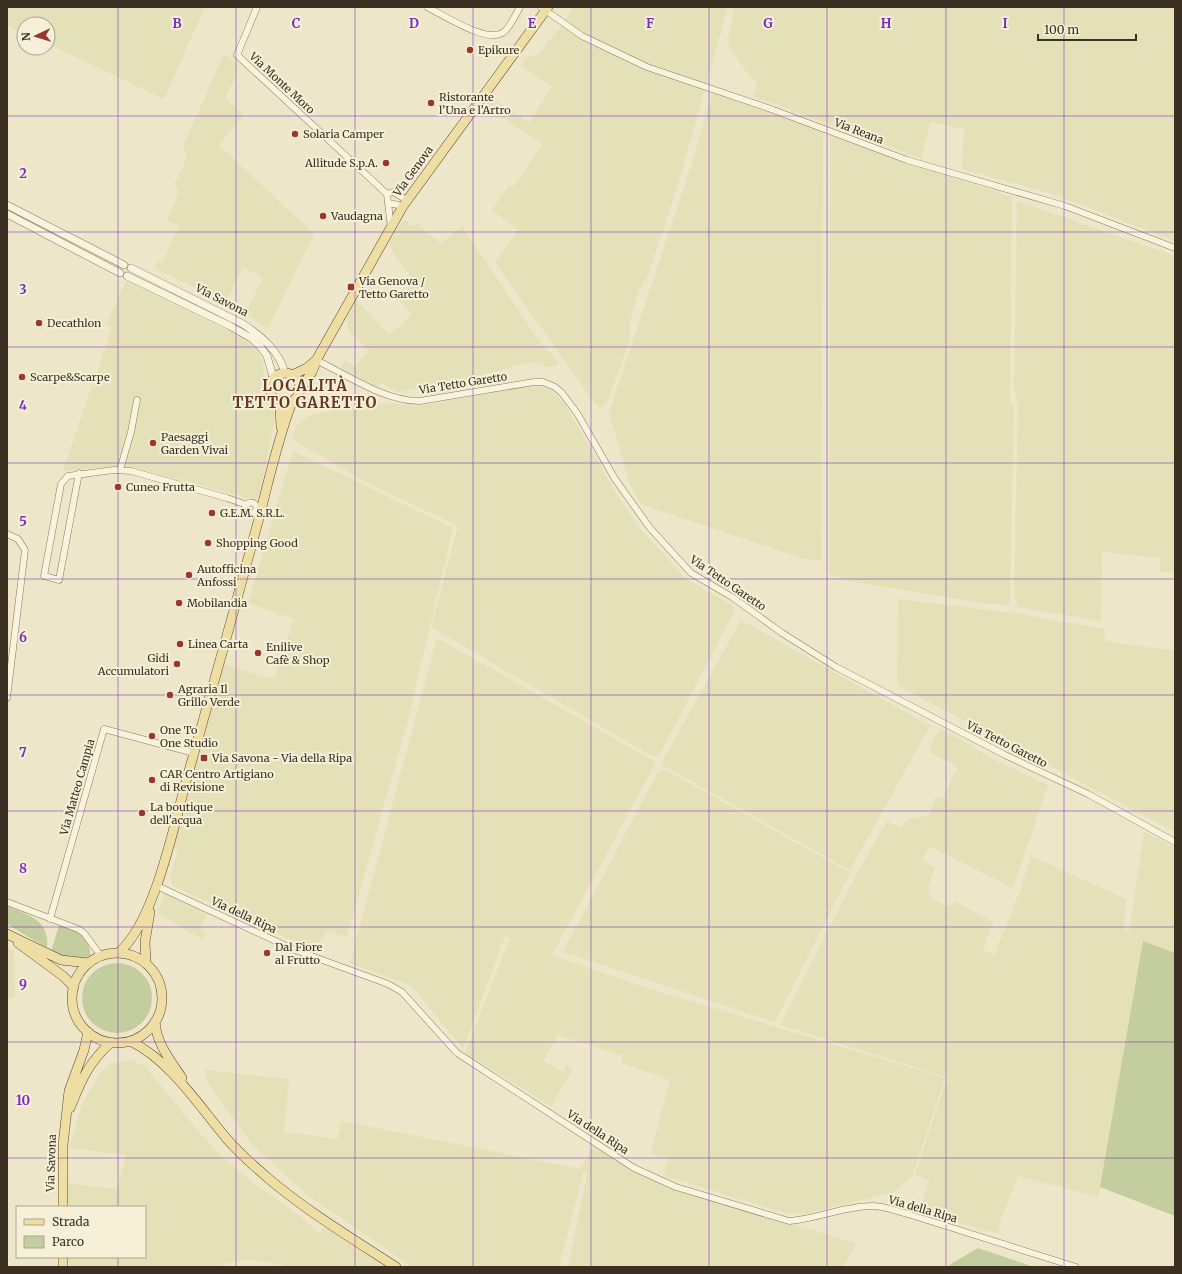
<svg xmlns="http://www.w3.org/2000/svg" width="1182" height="1274" font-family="Merriweather,serif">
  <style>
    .farmland { fill: #e4e0b7 }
    .green { fill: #c3cd9d }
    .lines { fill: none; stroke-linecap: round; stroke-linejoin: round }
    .minor-casing { stroke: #8b795e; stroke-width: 7 }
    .tertiary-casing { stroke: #8b795e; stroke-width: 8 }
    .primary-casing { stroke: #594732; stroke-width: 10 }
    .minor { stroke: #f9f3dd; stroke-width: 6 }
    .tertiary { stroke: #f9f3dd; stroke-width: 7 }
    .primary { stroke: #efdea3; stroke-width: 9 }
    .grid { fill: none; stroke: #7b2cbf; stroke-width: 1; stroke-opacity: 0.55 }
    .poi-dot { fill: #99372f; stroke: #f6f0d9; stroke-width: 1.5 }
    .labels { text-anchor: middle; stroke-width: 4; stroke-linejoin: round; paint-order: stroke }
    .poi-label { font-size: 11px; fill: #3b3021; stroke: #f6f0d9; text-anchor: start }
    .street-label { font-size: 11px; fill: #3b3021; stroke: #f6f0d9 }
    .district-label { font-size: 15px; font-weight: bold; letter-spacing: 1px; fill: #673621; stroke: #f6f0d9 }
    .grid-label { font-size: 13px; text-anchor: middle; font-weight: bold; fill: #7b2cbf; stroke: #f6f0d9; stroke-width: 4; stroke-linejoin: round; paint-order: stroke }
  </style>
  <rect width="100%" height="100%" fill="#eee6c9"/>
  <path class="farmland" d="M7 7H205L164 99 48 44V24H24V33L7 25Z
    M573 7H728L676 191 648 275 639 290 630 321V339L607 403 600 408 595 404 495 262 518 230 492 210 509 185 513 187 543 144 485 107 490 97 529 123 552 87 520 66 528 57 535 55 540 52 561 27Z
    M734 7H1175V241L1050 193 962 169 964 129 930 122 922 159 753 96 757 82 748 74 728 44Z
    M224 54 239 66 226 98 244 115 219 145 314 234 268 328 245 314 263 278 243 267 225 303 154 267 157 262 162 263 179 226 167 220 177 197 178 191 175 183 186 160V154L183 146Z
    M712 93 823 131 821 560 804 559 641 504 630 485 609 413 694 157Z
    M830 134 904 161 1012 197 1010 401 1014 406 1010 605 989 604 854 582 829 574Z
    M1017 201 1175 256V573L1160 571 1161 558 1102 552 1101 621 1018 607 1014 593 1018 404 1014 388Z
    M404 219 413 227 417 223 441 244 462 226 539 341 557 360 559 363 557 365 549 367 530 362 465 380 427 388 397 392 380 382 377 387 341 369 345 361 356 367 361 359 369 352 348 329 347 318 357 301 389 335 412 315 398 299 415 282 396 257 389 243Z
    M126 281 241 337 257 350 263 362 264 378 260 387V403L276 413 259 498 255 500 125 465 63 471 112 327 106 324Z
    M539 386 551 390 564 402 618 497 640 528 686 579 733 606 735 610 659 755 652 756 431 627 458 526 376 487 292 440 296 427 303 420 311 415 350 407 392 403 414 407 519 388Z
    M293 451 453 528 408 720 347 937 327 931 320 942 315 947 297 943 176 887 172 884 170 879 178 850 173 848 224 664 274 680 294 619 248 603Z
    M898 599 1014 613 1104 629 1105 641 1175 651V832L897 685Z
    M741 620 930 726 850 870 661 764Z
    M437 638 656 762 552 955 647 988 945 1078 913 1175 894 1192 809 1213H785L664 1176 667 1158 651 1153 670 1080 622 1063 623 1056 558 1035 543 1061 563 1072 567 1066 573 1069 551 1106 465 1053 510 938 505 936 463 1049 412 986 350 963Z
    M940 729 969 744 992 759 1048 785 1013 888 930 846 922 859 935 868 928 888 931 898 946 906H950L954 901 993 922 983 949 994 955 1020 891 1031 856 1126 899 1124 928 1129 932 1144 832 1175 848V953L1143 942 1099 1197 1018 1176 1001 1218 998 1234 920 1211 929 1181 915 1175 947 1077 780 1025 854 879 887 821 900 828 908 819 928 816 936 797 942 799 958 767 929 752 932 742Z
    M664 769 850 873 775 1022 563 952 658 772Z
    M164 893 207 914 200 929 206 933 202 939 158 914Z
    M7 946 14 951 15 997 7 999Z
    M132 1060 145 1066 197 1130 227 1161 256 1185 289 1208 321 1234 322 1227 328 1229 385 1267H288L268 1262 248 1260 227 1262 220 1267H69V1257H145V1207H68V1183L117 1189 126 1155 69 1148 83 1102 101 1072 111 1063Z
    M204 1070 289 1079 284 1132 338 1139 341 1121 581 1169 593 1146 639 1173 666 1187 856 1243 843 1267H568L587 1174 582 1170V1176L559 1267H412L306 1194 253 1145 225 1108 208 1082Z"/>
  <path class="green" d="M7 906C28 915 50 919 47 948L7 924Z
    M59 926C74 927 92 939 90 956 80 963 61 956 51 951Z
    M1143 941 1175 953V1216L1100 1187Z
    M82 998a35 35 0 1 1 70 0a35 35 0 1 1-70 0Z
    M978 1248 1034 1267H950L949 1265Z"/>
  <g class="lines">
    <g class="minor-casing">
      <path id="minor" d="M257 7 237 55 387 194 391 228
        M427 7C444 15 489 46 505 31 511 25 516 14 520 7
        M541 7 582 36 647 67 768 108 907 160 1065 206 1175 248
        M387 194 393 192 407 200
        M388 203 403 206
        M316 360C347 375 386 402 420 401L534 382H543L555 387 562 393 577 413 615 479 650 528 691 573 732 597 782 633 836 667 1005 755 1088 794 1175 842
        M120 470 131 432 137 400
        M79 473 59 580 44 576 61 484 68 476 114 470 131 471 227 498 247 505
        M245.5 508a5.5 5.5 0 1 1 11 0a5.5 5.5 0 1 1-11 0Z
        M7 534 18 539 25 550 7 698
        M157 886 295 950 388 984 402 992 457 1053 634 1168 676 1187 789 1221C817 1219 844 1206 872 1206 884 1206 896 1211 908 1214L1076 1267
        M7 902 78 929 84 933 101 956
        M50 919 104 729 194 753"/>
    </g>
    <g class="tertiary-casing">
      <path id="tertiary" d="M7 205 124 265
        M7 214 120 273
        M131 268 243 324C261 336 280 351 285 374
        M127 276 230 326 251 338 260 346 267 356 274 380"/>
    </g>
    <g class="primary-casing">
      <path id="primary" d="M270 388a15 15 0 1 1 30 0a15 15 0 1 1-30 0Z
        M292 375 307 368 315 361
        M300 389 312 372 318 357 403 206 548 7
        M278 401 280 408 281 427
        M7 934 61 960 88 963
        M18 943 63 976 74 987
        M118 953C155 923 174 824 187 778 210 696 233 615 255 533 267 489 276 444 292 402
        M72 998a45 45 0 1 1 90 0a45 45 0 1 1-90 0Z
        M146 963 145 942 150 912
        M155 1021C156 1043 170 1060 182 1078
        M130 1041C170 1060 199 1106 227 1139 239 1153 255 1167 269 1179 308 1212 353 1239 396 1267
        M70 1108C82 1079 87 1065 111 1042
        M63 1207V1145L69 1091 84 1050 88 1032
        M63 1257V1267"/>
    </g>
    <use href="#minor" class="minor"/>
    <use href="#tertiary" class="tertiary"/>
    <use href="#primary" class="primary"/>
  </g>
  <path class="grid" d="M118 7V1207M236 7V1267M355 7V1267M473 7V1267M591 7V1267M709 7V1267M827 7V1267M946 7V1267M1064 7V1267M7 116H1175M7 232H1175M7 347H1175M7 463H1175M7 579H1175M7 695H1175M7 811H1175M7 927H1175M7 1042H1175M7 1158H1175M118 1257V1267"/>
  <g class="poi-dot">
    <circle cx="470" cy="50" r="4"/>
    <circle cx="431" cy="103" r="4"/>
    <circle cx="295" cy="134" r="4"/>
    <circle cx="386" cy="163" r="4"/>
    <circle cx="323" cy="216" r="4"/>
    <rect x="347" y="283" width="8" height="8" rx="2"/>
    <circle cx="39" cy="323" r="4"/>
    <circle cx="22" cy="377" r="4"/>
    <circle cx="153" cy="443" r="4"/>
    <circle cx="118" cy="487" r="4"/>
    <circle cx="212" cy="513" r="4"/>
    <circle cx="208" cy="543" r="4"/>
    <circle cx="189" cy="575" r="4"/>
    <circle cx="179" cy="603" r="4"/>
    <circle cx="180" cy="644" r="4"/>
    <circle cx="258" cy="653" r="4"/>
    <circle cx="177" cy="664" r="4"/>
    <circle cx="170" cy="695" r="4"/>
    <circle cx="152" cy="736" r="4"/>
    <rect x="200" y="754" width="8" height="8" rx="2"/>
    <circle cx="152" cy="780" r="4"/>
    <circle cx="142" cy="813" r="4"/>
    <circle cx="267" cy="953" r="4"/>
  </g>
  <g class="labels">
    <g class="poi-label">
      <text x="478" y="54">Epikure</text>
      <text x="439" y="101">Ristorante<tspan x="439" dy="13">l’Una e l’Artro</tspan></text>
      <text x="303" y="138">Solaria Camper</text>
      <text x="378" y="167" text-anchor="end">Allitude S.p.A.</text>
      <text x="331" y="220">Vaudagna</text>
      <text x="359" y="285">Via Genova /<tspan x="359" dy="13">Tetto Garetto</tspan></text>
      <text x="47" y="327">Decathlon</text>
      <text x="30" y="381">Scarpe&amp;Scarpe</text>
      <text x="161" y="441">Paesaggi<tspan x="161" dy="13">Garden Vivai</tspan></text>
      <text x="126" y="491">Cuneo Frutta</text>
      <text x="220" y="517">G.E.M. S.R.L.</text>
      <text x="216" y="547">Shopping Good</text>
      <text x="197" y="573">Autofficina<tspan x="197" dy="13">Anfossi</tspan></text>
      <text x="187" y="607">Mobilandia</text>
      <text x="188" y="648">Linea Carta</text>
      <text x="266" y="651">Enilive<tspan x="266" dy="13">Cafè &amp; Shop</tspan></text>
      <text x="169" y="662" text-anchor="end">Gidi<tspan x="169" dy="13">Accumulatori</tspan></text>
      <text x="178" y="693">Agraria Il<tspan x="178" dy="13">Grillo Verde</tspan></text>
      <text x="160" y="734">One To<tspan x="160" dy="13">One Studio</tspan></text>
      <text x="212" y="762">Via Savona - Via della Ripa</text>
      <text x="160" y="778">CAR Centro Artigiano<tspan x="160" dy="13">di Revisione</tspan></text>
      <text x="150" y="811">La boutique<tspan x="150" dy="13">dell'acqua</tspan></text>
      <text x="275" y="951">Dal Fiore<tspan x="275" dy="13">al Frutto</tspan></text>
    </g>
    <g class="street-label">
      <text transform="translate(282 83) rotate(43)" y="4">Via Monte Moro</text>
      <text transform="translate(859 131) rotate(21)" y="4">Via Reana</text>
      <text transform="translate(413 171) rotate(-54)" y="4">Via Genova</text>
      <text transform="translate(222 300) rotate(27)" y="4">Via Savona</text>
      <text transform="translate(463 383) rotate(-9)" y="4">Via Tetto Garetto</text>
      <text transform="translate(728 583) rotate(34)" y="4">Via Tetto Garetto</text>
      <text transform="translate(1007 744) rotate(27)" y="4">Via Tetto Garetto</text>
      <text transform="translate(77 787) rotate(-74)" y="4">Via Matteo Campia</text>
      <text transform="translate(244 915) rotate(25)" y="4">Via della Ripa</text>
      <text transform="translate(598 1132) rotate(33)" y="4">Via della Ripa</text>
      <text transform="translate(51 1163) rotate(-88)" y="4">Via Savona</text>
      <text transform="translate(923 1209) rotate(16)" y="4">Via della Ripa</text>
    </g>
    <g class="district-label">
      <text x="305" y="391">LOCALITÀ<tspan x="305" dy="17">TETTO GARETTO</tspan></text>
    </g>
  </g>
  <g class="grid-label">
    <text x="177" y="28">B</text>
    <text x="296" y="28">C</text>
    <text x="414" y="28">D</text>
    <text x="532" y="28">E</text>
    <text x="650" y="28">F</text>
    <text x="768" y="28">G</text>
    <text x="886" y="28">H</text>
    <text x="1005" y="28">I</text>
    <text x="23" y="178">2</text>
    <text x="23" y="294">3</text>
    <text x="23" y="410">4</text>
    <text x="23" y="526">5</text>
    <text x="23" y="642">6</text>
    <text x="23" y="757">7</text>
    <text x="23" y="873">8</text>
    <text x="23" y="989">9</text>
    <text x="23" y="1105">10</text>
  </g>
  <rect width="1182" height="1274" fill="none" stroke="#3b3021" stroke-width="16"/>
  <rect x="16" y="1206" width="130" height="52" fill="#f6f0d9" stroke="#aba38f"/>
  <rect x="24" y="1219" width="20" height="6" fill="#efdea3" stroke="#aba38f"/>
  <text x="52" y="1226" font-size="12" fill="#3b3021">Strada</text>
  <rect x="24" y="1236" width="20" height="12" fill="#c3cd9d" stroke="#aba38f"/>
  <text x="52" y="1246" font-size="12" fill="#3b3021">Parco</text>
  <g transform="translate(36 36) rotate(266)"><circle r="19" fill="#f6f0d9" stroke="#aba38f"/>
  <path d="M0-3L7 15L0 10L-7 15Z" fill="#99372f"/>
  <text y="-6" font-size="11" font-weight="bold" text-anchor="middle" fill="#3b3021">N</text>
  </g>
  <path d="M1038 34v6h98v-6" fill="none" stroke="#3b3021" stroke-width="2"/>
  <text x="1044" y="34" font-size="12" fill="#3b3021" stroke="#f6f0d9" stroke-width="3" paint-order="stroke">100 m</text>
</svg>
